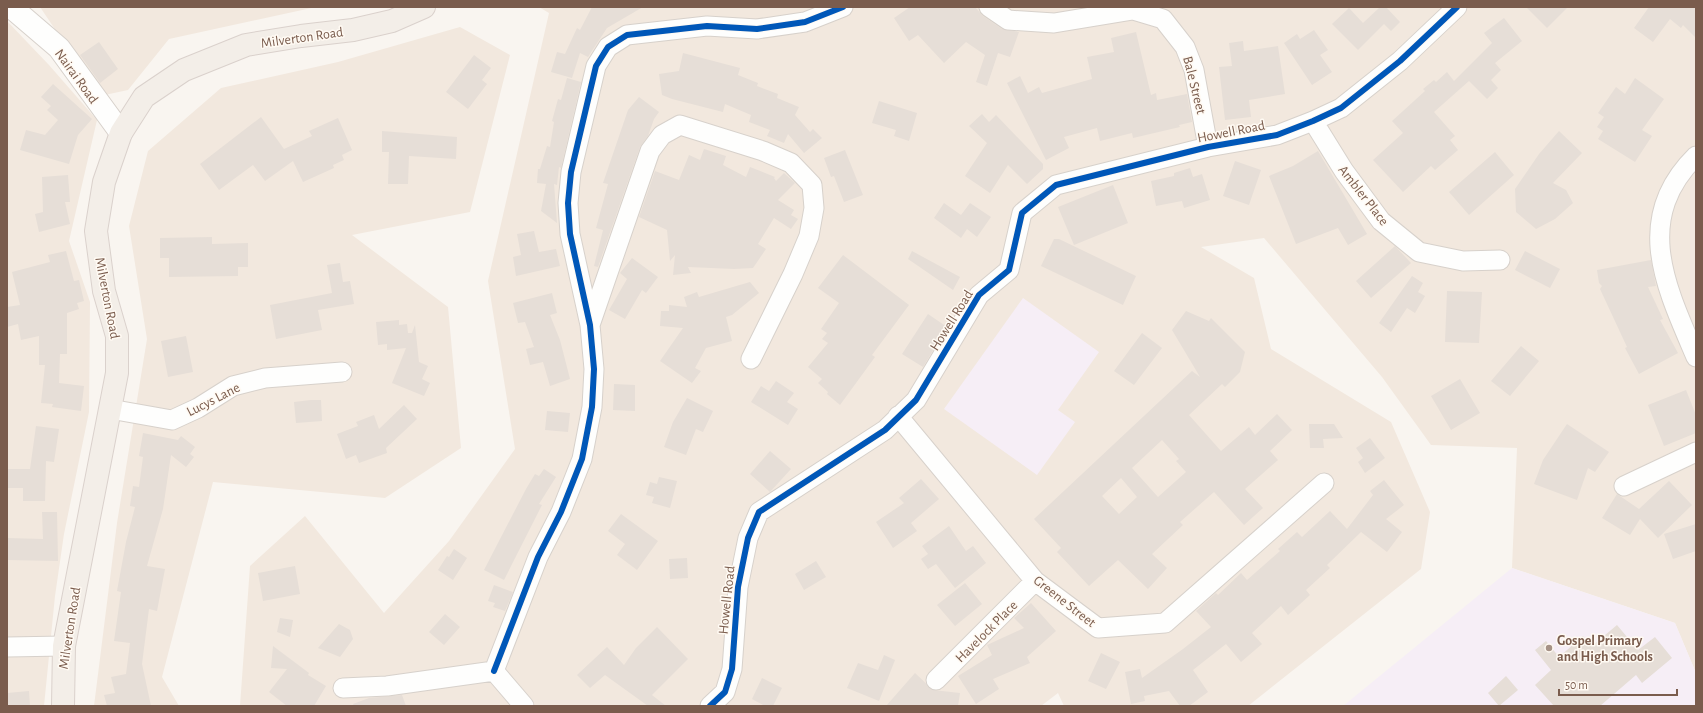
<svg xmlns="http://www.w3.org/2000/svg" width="1703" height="713" font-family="'Alegreya Sans',sans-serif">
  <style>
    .residential { fill: #f2e8de }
    .education { fill: #f6eef6 }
    .building { fill: #e6ded7; fill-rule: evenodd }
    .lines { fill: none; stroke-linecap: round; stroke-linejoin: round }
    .minor-casing { stroke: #d7d1cb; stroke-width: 21 }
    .tertiary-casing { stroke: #d7d1cb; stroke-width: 24 }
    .primary-casing { stroke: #dad1cc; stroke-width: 24 }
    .minor { stroke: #fefefd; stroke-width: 19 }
    .tertiary { stroke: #fefefd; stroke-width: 22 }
    .primary { stroke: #f3eee8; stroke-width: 22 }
    .cycleway-casing { stroke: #fffaf3; stroke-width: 8 }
    .cycleway { stroke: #0057b8; stroke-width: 6 }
    .poi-dot { fill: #a69286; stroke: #fffaf3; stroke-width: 1.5 }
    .labels { text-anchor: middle; stroke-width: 3; stroke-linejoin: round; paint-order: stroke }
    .street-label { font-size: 14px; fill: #7a5c4d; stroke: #fffaf3 }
    .poi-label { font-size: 14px; font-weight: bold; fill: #7a5c4d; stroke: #fffaf3; text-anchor: start }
  </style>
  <rect width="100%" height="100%" fill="#f9f5f0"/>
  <path class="residential" d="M40 7H316L169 39 128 90 100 96Z
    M539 7H1696V673L1675 623 1512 568 1517 448 1431 445 1382 377 1264 238 1201 247 1254 278 1271 349 1391 422 1430 512 1421 569 1248 706H1064L1058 693 1041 706H240L250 566 305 516 384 613 449 541 515 449 488 281 549 13Z
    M7 21 49 65 97 120 69 241 90 302 89 412 64 534 55 596 44 706H7Z
    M460 27 510 55 470 212 352 235 448 307 461 448 385 498 213 482 162 677 179 706H94L117 523 147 339 129 226 148 151 221 88 338 62Z"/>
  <path class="education" d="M1023 298 1099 352 1058 410 1075 422 1037 475 944 409Z
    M1512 568 1675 623 1696 673V706H1343Z"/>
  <path class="building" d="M592 7H643L607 28 588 57 580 53 572 78 551 72 557 52 565 54 577 28 580 30Z
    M910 7H975L983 16 1002 29 1019 32 1010 57 998 53 987 86 976 82 985 55 966 42 944 63 918 35 909 41 894 18Z
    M1380 7H1386L1400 22 1391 31 1384 24 1358 50 1332 24 1349 8 1363 23Z
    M1526 7H1568L1547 28Z
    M1649 7H1696V38L1683 25 1681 28 1670 19 1653 42 1634 28Z
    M1504 18 1522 41 1495 63 1501 70 1491 80 1498 88 1487 99 1469 81 1434 112 1455 136 1450 140 1458 150 1435 170 1431 166 1403 192 1373 160 1403 133 1392 121 1425 91 1423 89 1434 80 1436 82 1447 72 1454 81 1492 43 1484 33Z
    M1314 30 1328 50 1320 55 1332 72 1312 85 1284 43 1297 34 1300 39Z
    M1136 32 1151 95 1156 93 1157 100 1187 94 1192 122 1179 125 1180 127 1133 138 1132 133 1100 141 1097 128 1064 137 1069 148 1046 160 1007 83 1020 76 1028 93 1039 87 1042 93 1092 79 1087 57 1114 52 1111 38Z
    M1243 41 1244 51 1278 46 1285 94 1249 100 1251 117 1225 120 1219 67 1232 66 1229 43Z
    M99 42 118 69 100 83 80 55Z
    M683 53 740 68 738 75 758 83 757 86 778 94 777 98 799 107 795 115 810 132 813 129 822 138 804 153 788 134 784 143 767 136 770 130 749 122 751 115 725 104 723 112 672 99 662 95 659 74 679 71Z
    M474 55 491 68 482 80 487 84 468 109 446 92Z
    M567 78 581 82 561 168 559 167 557 185 554 184 557 223 541 211 546 184 537 183 538 169H540L547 146 550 147 554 122 552 121 558 99 561 100Z
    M1635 78 1664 99 1642 130 1652 136 1635 162 1598 139 1603 131 1597 127 1604 117 1598 113 1616 87 1625 94Z
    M53 84 92 119 78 135 69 164 20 150 26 130 45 135 58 120 47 110 51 106 41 97Z
    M639 97 659 112 654 119 648 136 640 147 598 267 594 266 603 230 596 228 608 184 603 183 628 110Z
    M879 101 917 113 909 141 894 136 896 130 872 123Z
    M982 114 989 122 996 115 1043 164V169L1027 184 1008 165 990 193 965 176 987 143 969 126Z
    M261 117 284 149 312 136 309 131 338 118 352 150 342 155 344 160 333 165 334 168 303 182 293 161 265 181 253 165 219 190 200 164Z
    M382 131 457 137 456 159 409 156 408 184H388L389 152H382Z
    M1559 131 1582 153 1553 183 1566 190 1573 203 1555 219 1536 229 1516 212 1515 189 1539 154Z
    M704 149 726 156 723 165 746 177 750 167 775 177 774 178 776 181 784 173 795 183 778 200 794 210 791 215 798 219 791 229 774 218 758 244 766 249 753 268 734 269 688 267 691 273 673 275 675 255 670 261 667 230 639 217 655 171 679 180 689 155 700 160Z
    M845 150 863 195 844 202 834 176 831 177 824 158Z
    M1318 151 1367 234 1348 245 1338 228 1296 244 1269 176 1293 166Z
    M1495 152 1514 175 1469 215 1449 192Z
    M1235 161 1261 170 1249 205 1223 196Z
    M1190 168 1193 177 1202 174 1210 200 1184 208 1182 201 1156 206 1151 181 1174 176V173Z
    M68 175 70 202H65L70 224 39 232 35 214 43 212 42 177Z
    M1113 185 1128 223 1074 245 1058 207Z
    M944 203 961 215 970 203 991 217 977 237 967 229 961 238 934 218Z
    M534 231 539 252 556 249 560 266 516 276 513 257 521 255 517 234Z
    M212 237V244L248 243V267H238V276L169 277V258H160V238Z
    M1054 239H1059L1136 276 1123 305 1041 266Z
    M1395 246 1411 263 1371 298 1356 281Z
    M66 251 74 281 79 280 84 301 77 303 79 309 67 313V354H60L59 383 84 386 81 411 52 407 53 404 41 403 45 365H39V336L21 340 18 324 7 327V307L20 305 12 272 50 262 48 255Z
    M912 251 960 277 953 290 908 259Z
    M1525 251 1560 269 1550 288 1515 270Z
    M843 255 909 305 872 355 875 357 840 405 827 394 828 392 818 383 822 379 808 367 828 343 822 339 827 333 821 329 839 303 818 288Z
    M632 258 658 277 646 293 642 290 625 319 609 310 627 279 620 273Z
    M1651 260 1656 286 1648 287 1663 319 1660 320 1678 353 1639 374 1625 348 1627 347 1600 289 1602 286 1599 283 1597 270Z
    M340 263 343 282 350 281 354 304 318 310 322 330 276 339 270 305 332 293 327 265Z
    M1412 276 1423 283 1418 292 1425 296 1415 313 1407 308 1391 332 1379 323Z
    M750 282 759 293 732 315 726 317 732 341 706 348 695 368 701 371 692 383 660 361 683 328 660 326 661 311H669V305L687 307 684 297 697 292 699 297Z
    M1447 291 1482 292 1479 343 1445 342Z
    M552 293 557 313 550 315 560 340 570 379 550 386 543 362 530 365 526 349 534 347 525 322 518 323 513 303Z
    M1186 311 1209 321 1211 318 1245 352 1240 372 1225 387 1222 384 1189 415 1221 451 1249 427 1255 435 1277 414 1292 430 1270 451 1278 460 1245 489 1263 508 1244 525 1214 492 1180 522 1183 525 1152 554 1167 568 1148 589 1118 560 1089 586 1057 552 1061 548 1034 519 1192 371 1200 377 1172 330ZM1162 440 1179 459 1176 461 1186 472 1158 497 1132 468ZM1121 478 1137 497 1119 514 1102 496Z
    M928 314 947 327 923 367 902 354Z
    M399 320V325L407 324 408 333H412L415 325 419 362 428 366 422 379 430 383 424 396 392 383 406 348 387 350V344L378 345 376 322Z
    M1142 333 1162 348 1134 385 1114 371Z
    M186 336 193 372 168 377 161 341Z
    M1521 346 1539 361 1510 396 1491 381Z
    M1460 379 1480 413 1451 430 1431 396Z
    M776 381 794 393 787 402 798 409 788 425 751 402 761 386 769 391Z
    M614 384 635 385V411L613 410Z
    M1686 390 1696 415V433L1664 446 1648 405Z
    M687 398 713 411 703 432 696 429 686 455 664 447 673 422Z
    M311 400H321L322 421 296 423 294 402Z
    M404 405 417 419 386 448 387 453 359 463 356 455 346 459 337 434 358 426 356 422 374 415 379 429Z
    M547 411 570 413 568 432 545 430Z
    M1309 424H1334L1343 438 1323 439 1324 448H1310Z
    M1567 424 1609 452 1595 472 1588 468 1577 500 1534 484 1543 460Z
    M36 426 59 429 54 462 46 461 45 501H23V488H7L8 469H30Z
    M143 433 178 440 181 436 195 447 190 454 194 457 186 467 171 455 163 509 147 566 165 569 157 611 149 609 142 664 151 706H107L104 695 115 693 111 677 126 674 130 643 114 641 121 592 117 591 126 542 135 507 130 506 133 486 139 487 143 457 139 456Z
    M1370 438 1385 458 1365 473 1358 462 1363 458 1356 448Z
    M770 451 791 469 770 492 750 474Z
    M544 469 556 477 539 504 542 505 504 580 484 570 526 489 535 474 539 476Z
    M659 477 677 481 670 508 652 503 654 497 646 495 650 482 657 484Z
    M921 479 939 499 911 523 917 531 893 548 876 522 904 503 899 498Z
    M1384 480 1404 505 1386 519 1402 532 1387 552 1361 532 1327 565 1330 568 1306 590 1310 595 1288 615 1281 606 1252 633 1262 644 1241 662 1226 644 1193 670 1208 692 1189 706H1180L1169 691 1144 696 1145 701 1131 704 1125 672 1140 669 1142 678 1183 649 1211 627 1196 611 1216 593 1218 595 1241 573 1247 580 1280 551 1278 549 1297 532 1302 537 1330 511 1347 529 1373 495 1370 491Z
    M1669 481 1692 505 1658 538 1640 519 1630 535 1602 518 1617 494 1639 509Z
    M42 512H57L58 561 7 560V538L43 539Z
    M621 514 658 541 637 570 617 555 625 544 608 531Z
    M1696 524V551L1673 559 1664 534Z
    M949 526 966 551 973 546 986 563 955 588 936 564 928 569 921 559 928 554 922 546Z
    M454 549 467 558 453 580 438 570 447 556 449 557Z
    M687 558 688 578 670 579 669 559Z
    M816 561 826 577 804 590 795 574Z
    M295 566 300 594 263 601 258 573Z
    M965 583 982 604 955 626 937 605Z
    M494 585 513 592 505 611 493 607 495 603 488 601Z
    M1031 603 1056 631 1027 657 1030 663 993 679 999 689 976 704 958 676 992 655 987 645 1024 628 1014 618Z
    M445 614 460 627 444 645 429 632Z
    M280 618 293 620 290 637 277 632Z
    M339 624 350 630 353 639 340 657 318 648Z
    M1617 625 1638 650 1655 637 1672 658 1642 683 1636 675 1600 706H1554L1535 685 1551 670 1535 650 1546 641 1559 657 1583 636 1592 646Z
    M657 627 688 659 652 695 666 706H648L605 675 590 688 577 675 607 647 624 665 636 648Z
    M273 646 309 673 308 675 326 686 314 706H287L269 692 287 669 271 668Z
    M1101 653 1120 662 1106 689 1088 681Z
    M884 655 895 660 879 701 847 688 858 663 878 670Z
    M915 673 933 690 960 693 958 706H886Z
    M1506 676 1518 690 1499 706 1488 693Z
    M762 678 782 688 773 706H765L752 699Z
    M29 691 30 706H7V693Z
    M402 695 406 706H354L353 704 369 698Z"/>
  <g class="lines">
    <g class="minor-casing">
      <path id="minor" d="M989 7 1008 20 1054 23 1133 10 1163 19 1185 47 1194 70 1208 147
        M1313 121 1344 171 1381 221 1419 252 1463 261 1500 260
        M1696 156C1632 219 1666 287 1696 357
        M590 325 650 151 662 135 680 125 763 151 791 163 812 185 814 208 809 236 793 274 751 359
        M110 409 172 420 198 408 233 386 265 378 342 372
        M898 416 1035 581 1098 628 1165 623 1324 483
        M1624 486 1696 452
        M7 647 64 646
        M494 671 538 557 561 512 582 459 592 407 594 369 590 325 570 234 568 203 571 172 596 66 608 47 627 35 707 26 757 29 805 22 843 7
        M494 671 524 706
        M936 680 1035 581
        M343 688 387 686 494 671
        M710 706 725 692 732 669 738 587 748 538 759 512 885 430 916 400 979 295 1009 270 1022 213 1056 185 1208 147 1277 135 1313 121 1341 108 1400 61 1457 7"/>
    </g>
    <g class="tertiary-casing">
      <path id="tertiary" d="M11 7 59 48 121 133"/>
    </g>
    <g class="primary-casing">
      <path id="primary" d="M63 706 64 646 117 373V336L104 291 96 231 104 182 121 133 144 97 184 70 246 45 301 36 353 30 392 21 424 7"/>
    </g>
    <use href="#minor" class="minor"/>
    <use href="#tertiary" class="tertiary"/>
    <use href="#primary" class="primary"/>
    <g class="cycleway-casing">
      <path id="cycleway" d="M494 671 538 557 561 512 582 459 592 407 594 369 590 325 570 234 568 203 571 172 596 66 608 47 627 35 707 26 757 29 805 22 843 7
        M710 706 725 692 732 669 738 587 748 538 759 512 885 430 916 400 979 295 1009 270 1022 213 1056 185 1208 147 1277 135 1313 121 1341 108 1400 61 1457 7"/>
    </g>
    <use href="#cycleway" class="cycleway"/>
  </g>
  <circle class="poi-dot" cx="1549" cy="648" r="4"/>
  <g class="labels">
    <g class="street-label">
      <text transform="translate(302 37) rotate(-8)" y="5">Milverton Road</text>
      <text transform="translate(77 76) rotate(54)" y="5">Nairai Road</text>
      <text transform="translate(1195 85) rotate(76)" y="5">Bale Street</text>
      <text transform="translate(1231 131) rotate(-11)" y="5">Howell Road</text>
      <text transform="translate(1364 195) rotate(52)" y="5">Ambler Place</text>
      <text transform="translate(108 298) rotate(79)" y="5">Milverton Road</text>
      <text transform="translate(951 320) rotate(-58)" y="5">Howell Road</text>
      <text transform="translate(213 399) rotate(-27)" y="5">Lucys Lane</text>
      <text transform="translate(726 600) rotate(-84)" y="5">Howell Road</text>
      <text transform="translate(1065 601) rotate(38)" y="5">Greene Street</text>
      <text transform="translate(69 628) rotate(-81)" y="5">Milverton Road</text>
      <text transform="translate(986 631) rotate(-45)" y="5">Havelock Place</text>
    </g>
    <g class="poi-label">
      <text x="1557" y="645">Gospel Primary<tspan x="1557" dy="16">and High Schools</tspan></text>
    </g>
  </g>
  <rect width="1703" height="713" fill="none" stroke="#7a5c4d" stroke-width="16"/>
  <path d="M1559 689v6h118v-6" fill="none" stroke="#7a5c4d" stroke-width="2"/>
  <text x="1565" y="689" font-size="12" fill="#7a5c4d" stroke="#fffaf3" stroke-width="3" paint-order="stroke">50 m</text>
</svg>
